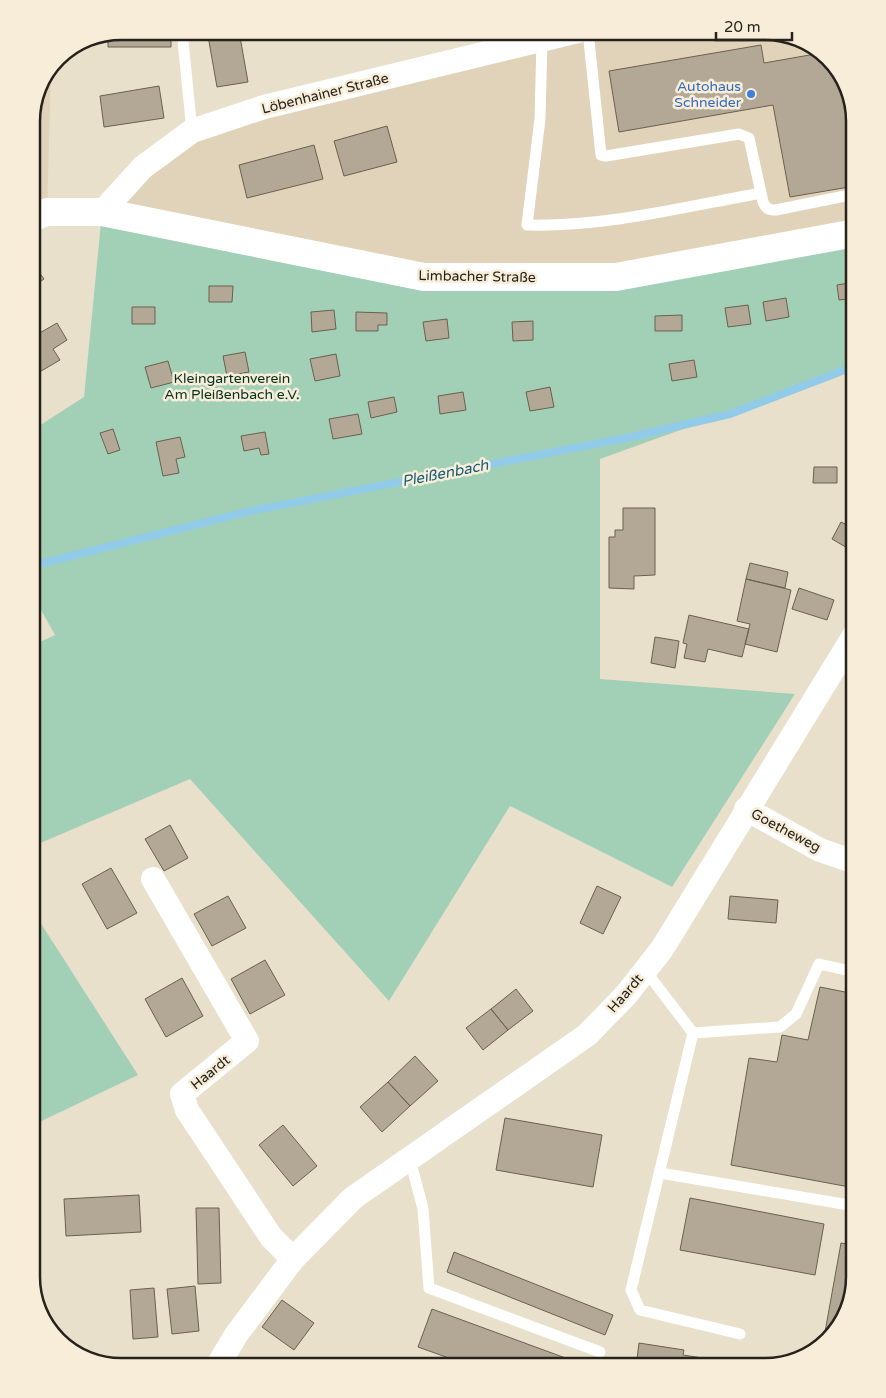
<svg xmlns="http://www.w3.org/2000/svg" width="886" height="1398" font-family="'Varela Round',sans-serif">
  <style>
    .built { fill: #e0d3b9 }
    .green { fill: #a2d0b6 }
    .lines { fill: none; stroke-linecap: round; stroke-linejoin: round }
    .stream { stroke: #91cbe7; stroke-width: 8 }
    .building { fill: #b2a895; stroke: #69604e }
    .service { stroke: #fff; stroke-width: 11 }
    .minor { stroke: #fff; stroke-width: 24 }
    .tertiary { stroke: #fff; stroke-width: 28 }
    .shop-dot { fill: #3f7fe0; stroke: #f7edd8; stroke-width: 2 }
    .labels { text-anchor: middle; stroke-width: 5; stroke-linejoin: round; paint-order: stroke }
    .shop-label { font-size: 14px; fill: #366cbe; stroke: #f7edd8; text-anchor: end }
    .street-label { font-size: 14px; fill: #27231c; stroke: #f7edd8 }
    .park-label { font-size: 14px; fill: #03321f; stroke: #f7edd8 }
    .water-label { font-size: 15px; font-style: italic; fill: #155d79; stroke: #f7edd8 }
    .rim { fill: none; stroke: #27231c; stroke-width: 2.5 }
  </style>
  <rect width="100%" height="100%" fill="#e9e0cb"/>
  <path class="built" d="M578 31H772L815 46 845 81 855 121V233L616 277H424L102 212 192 131Z
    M51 72 47 212H31V115Z"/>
  <path class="green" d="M102 212 424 277H616L855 233V367L600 459V679L795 694 672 887 510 806 389 1001 190 779 31 847V646L55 635 31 592V431L84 397Z
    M31 908 138 1075 31 1126Z"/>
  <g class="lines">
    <path class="stream" d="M31 566 250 511 631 437 730 414 855 366"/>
  </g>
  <path class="building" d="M121 31H171V47H108V34Z
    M239 31 248 82 217 87 208 36Z
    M761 45 764 63 821 53 843 78 855 145V186L790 197 773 105 619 132 609 71Z
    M159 86 164 118 104 127 100 96Z
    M387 126 397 162 344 176 334 141Z
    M314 145 323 179 247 198 239 165Z
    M31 261 44 279 31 288Z
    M855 282V298L839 300 837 285Z
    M209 286H233L232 302H209Z
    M786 298 789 317 766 321 763 302Z
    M748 305 751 324 728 327 725 308Z
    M132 307H155V324H132Z
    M334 310 336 329 312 332 311 312Z
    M356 312 387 313V325H378V331H356Z
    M682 315V331H655V316Z
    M447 319 449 338 426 341 423 322Z
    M533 321V340L513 341 512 322Z
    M57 323 67 340 53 349 60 360 36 374 31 367V338Z
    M245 352 249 372 227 376 223 356Z
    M336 354 340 376 315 381 310 359Z
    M694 360 697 377 672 381 669 364Z
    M168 361 174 382 151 388 145 367Z
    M550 387 554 407 530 411 526 392Z
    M463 392 466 410 440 414 438 396Z
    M394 397 397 412 371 418 368 402Z
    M358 414 362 434 333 439 329 419Z
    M113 429 120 450 108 454 100 433Z
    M265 432 269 454 261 455 259 448 244 451 241 436Z
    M180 437 185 457 176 459 179 473 163 476 156 442Z
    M814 467H837V483H813Z
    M623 508H655V575L634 576V589L609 588V537H615V530H623Z
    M855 511V544L852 542 849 549 832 539 841 522 847 525Z
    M750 563 788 572 785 588 746 579Z
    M746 579 791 590 777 652 745 644 750 624 737 621Z
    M799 588 834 600 827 620 792 609Z
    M689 615 749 629 742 657 708 649 705 662 684 658 687 644 683 643Z
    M655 637 679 641 675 668 651 663Z
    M170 825 188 858 164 871 145 839Z
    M111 868 137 913 107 929 82 884Z
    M597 886 621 897 603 934 580 923Z
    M228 896 246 928 212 946 194 914Z
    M730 896 778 900 776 923 728 919Z
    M265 960 285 995 250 1014 231 979Z
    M182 978 203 1016 166 1037 145 999Z
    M820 987 855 994V1188L731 1165 749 1058 777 1062 782 1035 808 1040Z
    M516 989 533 1011 508 1030 491 1009Z
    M491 1009 508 1030 483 1050 466 1028Z
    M415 1056 438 1081 410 1106 388 1082Z
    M388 1082 410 1106 382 1132 360 1107Z
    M505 1118 602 1135 593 1187 496 1170Z
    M283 1125 317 1166 293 1186 259 1145Z
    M139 1195 141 1232 66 1236 64 1199Z
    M690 1198 824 1224 815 1275 680 1250Z
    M196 1208H219L221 1283 198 1284Z
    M841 1243 855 1245V1278L843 1322 831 1333 825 1332Z
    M454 1252 613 1315 605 1335 447 1272Z
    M195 1286 199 1331 172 1334 167 1289Z
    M154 1288 158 1337 133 1339 130 1290Z
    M282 1300 314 1323 294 1350 262 1327Z
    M432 1309 590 1367H474L418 1347Z
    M639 1343 684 1350 683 1355 761 1367H636Z"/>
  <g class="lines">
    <path class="service" d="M182 31 192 131
      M588 31 601 155 606 156 739 134 749 138 763 202C766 209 769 210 776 210L855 194
      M542 40 540 119 527 225C606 227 684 207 761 193
      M645 970 693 1033 631 1290 640 1310 740 1334
      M693 1033 780 1027 796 1014 819 964 855 972
      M410 1159 423 1209 429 1288 600 1352
      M660 1173 855 1206"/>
    <path class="minor" d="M102 212 143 167 192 131 264 107 578 31
      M746 809 820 850 855 862
      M153 879 247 1041 182 1094 187 1110 271 1237 293 1259
      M217 1367 236 1335 293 1259 353 1198 587 1035 626 995 662 949 855 634"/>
    <path class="tertiary" d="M31 218 47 212H102L424 277H616L855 233"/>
  </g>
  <circle class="shop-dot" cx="751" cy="94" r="5"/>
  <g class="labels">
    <g class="shop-label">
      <text x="741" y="91">Autohaus<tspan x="741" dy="16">Schneider</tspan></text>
    </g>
    <g class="street-label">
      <text transform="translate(325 93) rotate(-14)" y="5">Löbenhainer Straße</text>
      <text transform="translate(477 276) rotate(1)" y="5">Limbacher Straße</text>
      <text transform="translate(786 830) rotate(28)" y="5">Goetheweg</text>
      <text transform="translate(625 993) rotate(-49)" y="5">Haardt</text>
      <text transform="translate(210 1072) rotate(-39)" y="5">Haardt</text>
    </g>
    <g class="park-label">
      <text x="232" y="383">Kleingartenverein<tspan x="232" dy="16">Am Pleißenbach e.V.</tspan></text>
    </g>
    <g class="water-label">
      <text transform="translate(445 473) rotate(-11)" y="5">Pleißenbach</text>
    </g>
  </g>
  <path d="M0 0H886V1398H0ZM121 40H765A81 81 0 0 1 846 121V1277A81 81 0 0 1 765 1358H121A81 81 0 0 1 40 1277V121A81 81 0 0 1 121 40Z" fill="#f7edd8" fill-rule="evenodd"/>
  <path class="rim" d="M121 40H765A81 81 0 0 1 846 121V1277A81 81 0 0 1 765 1358H121A81 81 0 0 1 40 1277V121A81 81 0 0 1 121 40Z"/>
  <path d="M716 32v8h76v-8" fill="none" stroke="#27231c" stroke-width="2.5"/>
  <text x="724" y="32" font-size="15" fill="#27231c" stroke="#f7edd8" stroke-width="4" paint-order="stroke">20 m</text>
</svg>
